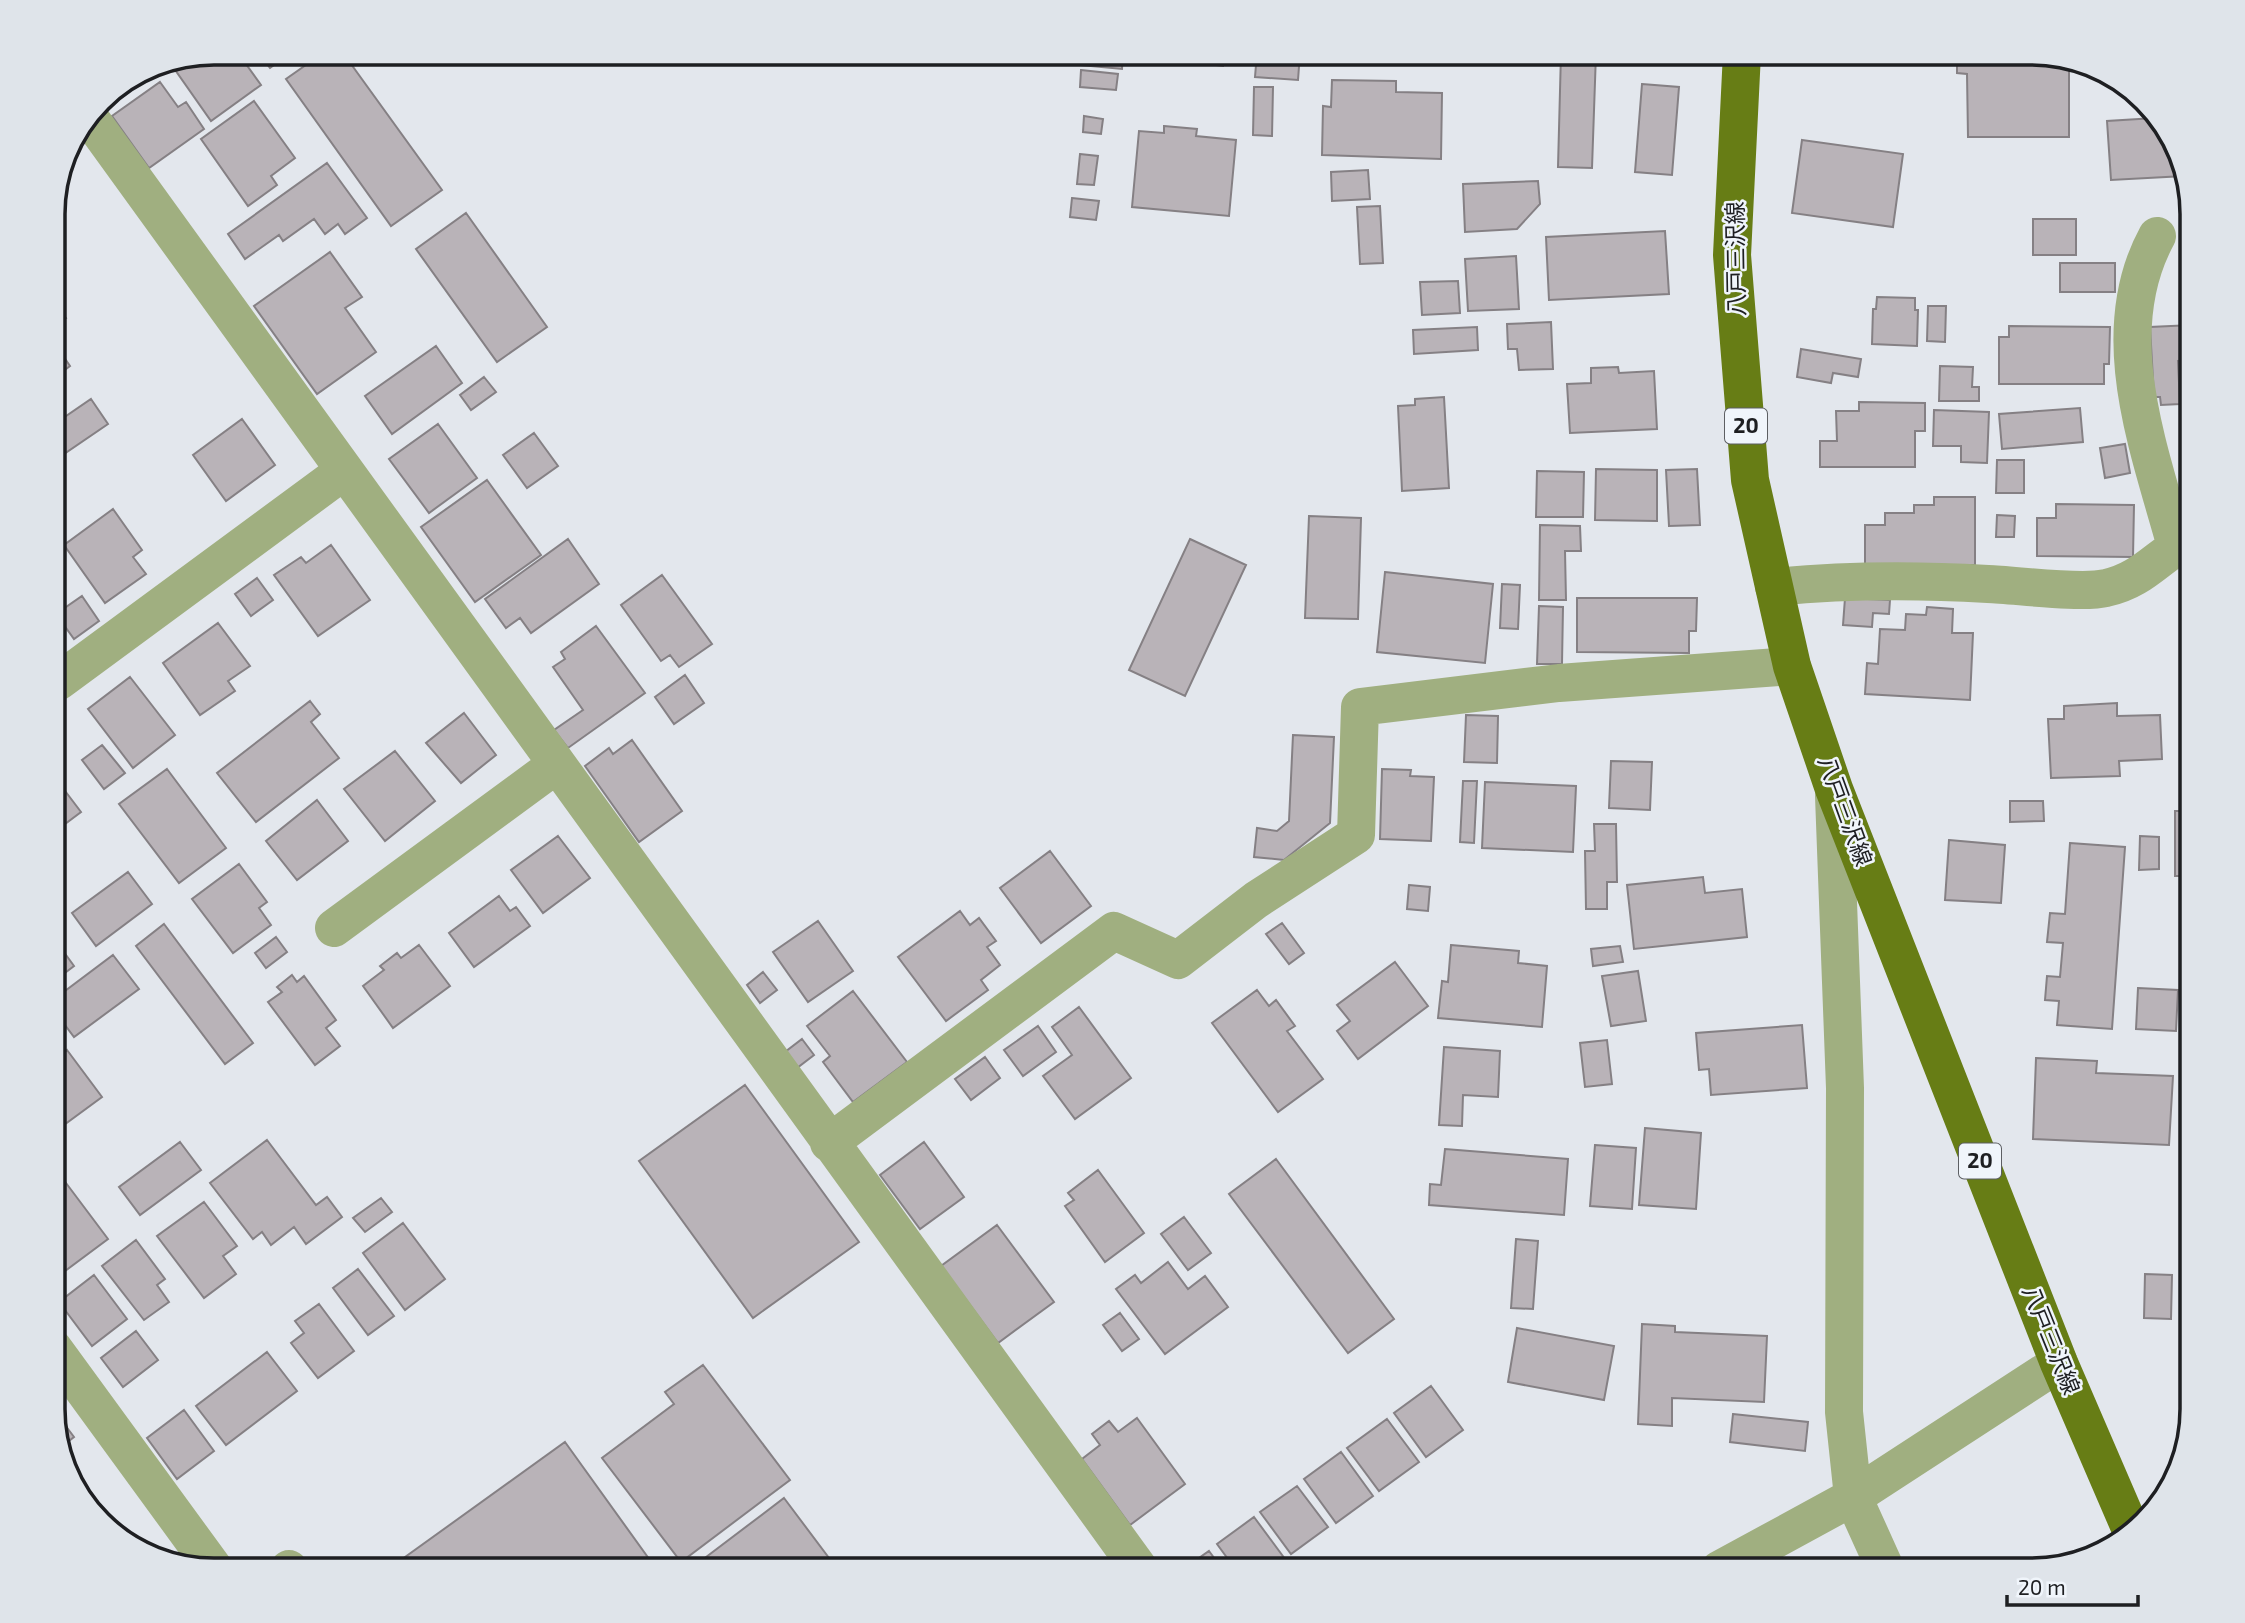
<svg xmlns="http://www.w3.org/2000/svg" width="2245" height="1623" font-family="'Exo 2','Noto Sans JP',sans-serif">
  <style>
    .building { fill: #b9b3b8; stroke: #858084; stroke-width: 2 }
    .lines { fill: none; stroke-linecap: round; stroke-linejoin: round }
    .minor { stroke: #a0af80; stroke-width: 38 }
    .major { stroke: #677d15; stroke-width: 38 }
    .labels { text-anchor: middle; stroke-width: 5; stroke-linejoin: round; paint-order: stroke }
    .shield { fill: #f0f5fb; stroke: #5d5f63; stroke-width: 2 }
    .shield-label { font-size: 21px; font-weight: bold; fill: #1e1f22 }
    .street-label { font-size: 23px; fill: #1e1f22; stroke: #f0f5fb }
    .rim { fill: none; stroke: #1e1f22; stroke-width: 3.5 }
  </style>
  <rect width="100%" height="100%" fill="#e3e7ed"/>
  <path class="building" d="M214 52 227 55 238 53 261 85 211 121 171 64Z
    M258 53H291L270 68Z
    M323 53H343L442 190 391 226 286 79Z
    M1082 53H1123L1122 69 1081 65Z
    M1200 53H1225L1223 66 1199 63Z
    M1257 53H1300L1298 80 1255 77Z
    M1561 53H1596L1592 168 1558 167Z
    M1647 53H1681L1678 62Z
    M1957 53H2026V64L2069 65V137H1968L1967 74 1957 73Z
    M1081 70 1118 74 1116 90 1080 87Z
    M1332 80 1396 81V92L1442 93 1441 159 1322 155 1323 106 1331 107Z
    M160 82 178 107 186 102 204 129 149 168 112 116Z
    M1642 84 1679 87 1672 175 1635 172Z
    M1254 87H1273L1272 136 1253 135Z
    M254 101 295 158 271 176 277 185 248 206 201 139Z
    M1084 116 1103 119 1101 134 1083 132Z
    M2155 118 2176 142 2184 176 2111 180 2107 121Z
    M1164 126 1197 129 1196 136 1236 140 1229 216 1132 207 1139 131 1164 133Z
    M1802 140 1903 154 1893 227 1792 213Z
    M1080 154 1098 156 1094 185 1077 184Z
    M327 163 367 218 345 234 338 224 325 234 314 219 283 241 279 235 245 259 228 234Z
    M1368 170 1370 199 1332 201 1331 172Z
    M1538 181 1540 204 1517 229 1465 232 1463 184Z
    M1072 198 1099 201 1096 220 1070 217Z
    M1380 206 1383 263 1360 264 1357 207Z
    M466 213 547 327 497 362 416 249Z
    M2033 219H2076V255H2033Z
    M1665 231 1669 294 1549 300 1546 237Z
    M330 252 362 297 345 308 376 352 317 394 254 306Z
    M1516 256 1519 309 1468 311 1465 259Z
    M2060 263H2115V292H2060Z
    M1458 281 1460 313 1422 315 1420 282Z
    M1877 297 1915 298V310H1918L1917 346 1872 344 1873 309H1876Z
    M53 301 66 318 53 328Z
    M1928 306H1946L1945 342 1927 341Z
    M1551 322 1553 369 1519 370 1517 349H1508L1507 324Z
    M2192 325V360L2178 361 2180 404 2161 405 2160 397H2154L2150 327Z
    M2009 326 2110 327 2109 364H2104V384H1999V337H2009Z
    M1477 327 1478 350 1414 354 1413 330Z
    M53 341 70 366 53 379Z
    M436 346 462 383 392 434 365 396Z
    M1801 349 1861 359 1858 377 1833 373 1831 383 1797 377Z
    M1940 366 1973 367 1972 387H1979V401H1939Z
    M1618 367 1619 373 1654 371 1657 429 1570 433 1567 384 1591 383V368Z
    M484 377 496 392 471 410 460 395Z
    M1444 397 1449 488 1402 491 1398 406 1415 405V399Z
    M91 399 108 424 61 456 53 444V425Z
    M1859 402 1925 403V431H1915V467H1820V441H1837L1836 411H1859Z
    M2080 408 2083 442 2002 449 1999 414Z
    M1934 410 1989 412 1987 463 1961 462V446H1933Z
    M242 419 275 465 226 501 193 455Z
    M438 424 477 478 429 513 389 459Z
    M534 433 558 466 527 488 503 455Z
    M2192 434V506L2183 455 2192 453 2189 435Z
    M2125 444 2130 473 2105 478 2100 448Z
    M1997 460H2024V493H1996Z
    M1596 469 1657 470V521L1595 520Z
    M1697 469 1700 525 1669 526 1666 470Z
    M1537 471 1584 472 1583 517H1536Z
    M487 480 541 555 475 602 421 527Z
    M1934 497H1975V565H1865V525H1885V513H1914V505H1934Z
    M2056 504 2134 505 2133 557 2037 556V518H2056Z
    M113 509 142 550 133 557 146 574 105 603 64 545Z
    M1997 515 2015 516 2014 537H1996Z
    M1309 516 1361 518 1358 619 1305 618Z
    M1540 525 1580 526 1581 551H1565L1566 600H1539Z
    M568 539 599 584 531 633 520 618 506 628 485 599Z
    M1190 539 1246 565 1185 696 1129 670Z
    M331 545 370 600 318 636 274 575 301 557 306 563Z
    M1385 572 1493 584 1485 663 1377 652Z
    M662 575 712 644 679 667 670 655 661 661 621 605Z
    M257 578 273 600 251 616 235 594Z
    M1502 584 1520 585 1518 629 1500 628Z
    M82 596 99 621 74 639 56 614Z
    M1577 598H1697L1696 631H1689V653L1577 652Z
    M1845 598 1890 600 1889 614 1873 613 1872 627 1843 625Z
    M1539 606 1563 607 1562 664H1537Z
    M1927 607 1953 609 1952 633H1973L1970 700 1865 694 1867 663 1878 664 1880 629 1905 630 1906 614 1926 615Z
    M2192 612V652H2190L2186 613Z
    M218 623 250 666 228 681 235 691 200 715 163 663Z
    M596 626 645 693 568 748 554 730 583 710 553 667 565 659 561 652Z
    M685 675 704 703 674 724 655 697Z
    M130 677 175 735 133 768 88 709Z
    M310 701 320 714 311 722 339 758 256 822 217 773Z
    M2117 703V716L2160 715 2162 759 2119 761 2120 776 2051 778 2048 719H2064V706Z
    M464 713 496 755 461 783 426 743Z
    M1466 715 1498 716 1497 763 1464 762Z
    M1293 735 1334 737 1330 823 1284 860 1254 857 1257 828 1277 831 1289 821Z
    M632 740 682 811 639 842 585 766 609 748 613 754Z
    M102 745 125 773 104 789 82 760Z
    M395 751 435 801 385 841 344 789Z
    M1611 761 1652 762 1650 810 1609 808Z
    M167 769 226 848 179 883 119 804Z
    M1382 769 1411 770 1410 776 1434 777 1431 841 1380 839Z
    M53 775 81 812 53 833Z
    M1463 781H1477L1474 843 1460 842Z
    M1485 782 1576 786 1573 852 1482 848Z
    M317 800 348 841 297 880 266 841Z
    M2010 801H2043L2044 821 2010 822Z
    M2175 811H2192V876H2175Z
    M1594 824H1616L1617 882H1607V909H1586L1585 851H1595Z
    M558 836 590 878 543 913 511 870Z
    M2140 836 2159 837V869L2139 870Z
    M1949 840 2005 845 2001 903 1945 900Z
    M2070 843 2125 847 2112 1029 2057 1025 2059 1001 2045 1000 2047 976 2060 977 2063 943 2047 942 2050 913 2065 914Z
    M1050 851 1091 906 1041 943 1000 888Z
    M239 864 267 902 259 908 271 925 233 953 192 899Z
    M128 872 152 904 96 946 72 913Z
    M1703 877 1705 893 1742 889 1747 937 1634 949 1627 885Z
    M1409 885 1430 887 1428 911 1407 909Z
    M499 896 510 911 516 907 530 926 474 967 449 933Z
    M960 911 970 925 979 918 996 941 987 947 1000 965 981 980 988 990 946 1021 898 957Z
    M818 921 853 971 808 1002 773 952Z
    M1282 923 1304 953 1289 964 1266 934Z
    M164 924 253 1043 225 1064 136 946Z
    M53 937 74 966 53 982Z
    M276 937 287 952 266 968 255 953Z
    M419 945 450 986 393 1028 363 986 384 970 380 966 397 953 401 958Z
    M1451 945 1519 951 1518 963 1547 966 1542 1027 1438 1018 1442 981 1448 982Z
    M1620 946 1623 962 1593 966 1591 949Z
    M113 955 139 989 74 1037 53 1009V1000Z
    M1395 962 1428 1006 1358 1059 1337 1031 1350 1021 1337 1005Z
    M1638 971 1646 1021 1611 1026 1602 976Z
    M763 972 777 990 760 1003 747 985Z
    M292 975 297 982 304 976 336 1020 326 1028 340 1046 315 1065 268 1002 282 992 277 987Z
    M2138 988 2178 990 2176 1031 2136 1029Z
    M1257 990 1269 1006 1276 1000 1295 1026 1287 1031 1323 1079 1278 1112 1212 1023Z
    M853 991 907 1062 853 1102 823 1062 830 1056 807 1026Z
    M1079 1007 1131 1078 1075 1119 1043 1076 1072 1055 1052 1027Z
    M1802 1025 1807 1088 1711 1095 1709 1069 1699 1070 1696 1033Z
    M1038 1026 1056 1052 1023 1076 1004 1050Z
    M802 1039 814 1055 797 1068 785 1052Z
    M1607 1040 1612 1084 1585 1087 1580 1043Z
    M1444 1047 1500 1051 1498 1097 1463 1095 1462 1126 1439 1125Z
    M67 1050 102 1097 53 1133V1060Z
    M985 1057 1000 1078 971 1100 955 1079Z
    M2036 1058 2097 1061 2096 1073 2173 1076 2169 1145 2033 1139Z
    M745 1085 859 1242 753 1318 639 1161Z
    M1645 1128 1701 1133 1696 1209 1639 1205Z
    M267 1140 316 1205 327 1197 342 1217 306 1244 294 1227 271 1245 262 1232 253 1239 210 1183Z
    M180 1142 201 1170 140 1215 119 1187Z
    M924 1142 964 1197 920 1229 880 1175Z
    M1595 1145 1636 1148 1632 1209 1590 1206Z
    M1445 1149 1568 1159 1564 1215 1429 1205 1430 1184 1441 1185Z
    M1276 1159 1394 1319 1348 1353 1229 1194Z
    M1098 1170 1144 1233 1105 1262 1065 1206 1074 1200 1068 1193Z
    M66 1183 108 1239 53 1280V1193Z
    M381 1198 392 1212 365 1232 353 1218Z
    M204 1202 237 1246 223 1256 236 1274 204 1298 157 1236Z
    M1184 1217 1211 1253 1188 1270 1161 1234Z
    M403 1223 445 1279 405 1310 363 1253Z
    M997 1225 1054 1302 998 1343 941 1266Z
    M1516 1239 1538 1241 1533 1309 1511 1308Z
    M136 1240 165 1279 157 1285 169 1302 144 1320 102 1266Z
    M2182 1261H2192V1323H2180Z
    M1168 1262 1188 1289 1205 1276 1228 1307 1165 1354 1116 1289 1135 1275 1141 1283Z
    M358 1269 394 1316 368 1335 333 1288Z
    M2145 1274 2172 1275 2171 1319 2144 1318Z
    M94 1275 127 1319 92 1346 59 1302Z
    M319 1304 354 1351 318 1378 291 1343 304 1333 295 1321Z
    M1120 1313 1139 1339 1122 1351 1103 1325Z
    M1642 1324 1675 1326V1332L1767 1336 1764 1402 1672 1398V1426L1638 1424Z
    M1517 1328 1614 1346 1604 1400 1508 1382Z
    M136 1331 158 1360 123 1387 101 1358Z
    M267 1352 297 1391 226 1445 196 1406Z
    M703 1365 790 1480 681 1562 602 1458 674 1404 665 1392Z
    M1431 1386 1463 1430 1426 1457 1394 1413Z
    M53 1409 74 1437 61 1447 53 1419Z
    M184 1410 214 1451 177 1479 147 1438Z
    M1733 1414 1808 1422 1805 1451 1730 1442Z
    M1137 1418 1185 1484 1130 1525 1082 1459 1100 1445 1092 1434 1109 1421 1118 1432Z
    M1387 1419 1419 1462 1379 1491 1347 1448Z
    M565 1442 657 1570H387Z
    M1341 1452 1373 1496 1336 1523 1304 1479Z
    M1297 1486 1328 1527 1291 1554 1260 1512Z
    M784 1498 838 1570H689Z
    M1254 1517 1285 1559 1269 1570H1236L1217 1544Z
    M1209 1551 1223 1570H1182Z"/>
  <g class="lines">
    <path class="minor" d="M89 117 1140 1570
      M2157 236C2104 333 2149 448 2176 546
      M1774 587C1845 580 1917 580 1988 584 2016 585 2081 594 2106 588 2144 580 2159 554 2192 538
      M59 681 344 471
      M1834 796 1845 1088 1844 1412 1853 1497 1886 1570
      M334 928 556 765
      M829 1143 1114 931 1178 960 1256 900 1356 835 1360 707 1559 683 1792 666
      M53 1348 215 1570
      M289 1570V1569
      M1719 1570 1853 1497 2059 1363"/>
    <path class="major" d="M1742 53 1732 255 1750 480 1792 666 1834 789 2059 1363 2131 1530"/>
  </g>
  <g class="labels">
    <g class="shield">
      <rect x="1725" y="408.5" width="42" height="35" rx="5"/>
      <rect x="1959" y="1143.5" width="42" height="35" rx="5"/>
    </g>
    <g class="shield-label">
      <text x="1746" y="433">20</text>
      <text x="1980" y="1168">20</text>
    </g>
    <g class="street-label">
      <text transform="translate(1736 259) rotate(-91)" y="8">八戸三沢線</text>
      <text transform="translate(1845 811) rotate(70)" y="8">八戸三沢線</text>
      <text transform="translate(2051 1340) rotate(68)" y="8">八戸三沢線</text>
    </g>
  </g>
  <path d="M0 0H2245V1623H0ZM214 65H2031A149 149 0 0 1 2180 214V1409A149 149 0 0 1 2031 1558H214A149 149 0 0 1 65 1409V214A149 149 0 0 1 214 65Z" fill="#dfe4ea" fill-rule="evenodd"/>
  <path class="rim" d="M214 65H2031A149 149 0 0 1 2180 214V1409A149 149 0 0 1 2031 1558H214A149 149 0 0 1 65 1409V214A149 149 0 0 1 214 65Z"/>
  <path d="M2007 1595v10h131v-10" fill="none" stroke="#1e1f22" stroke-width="3.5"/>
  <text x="2018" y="1595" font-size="21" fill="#1e1f22" stroke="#f0f5fb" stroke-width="5" paint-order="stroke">20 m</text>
</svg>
